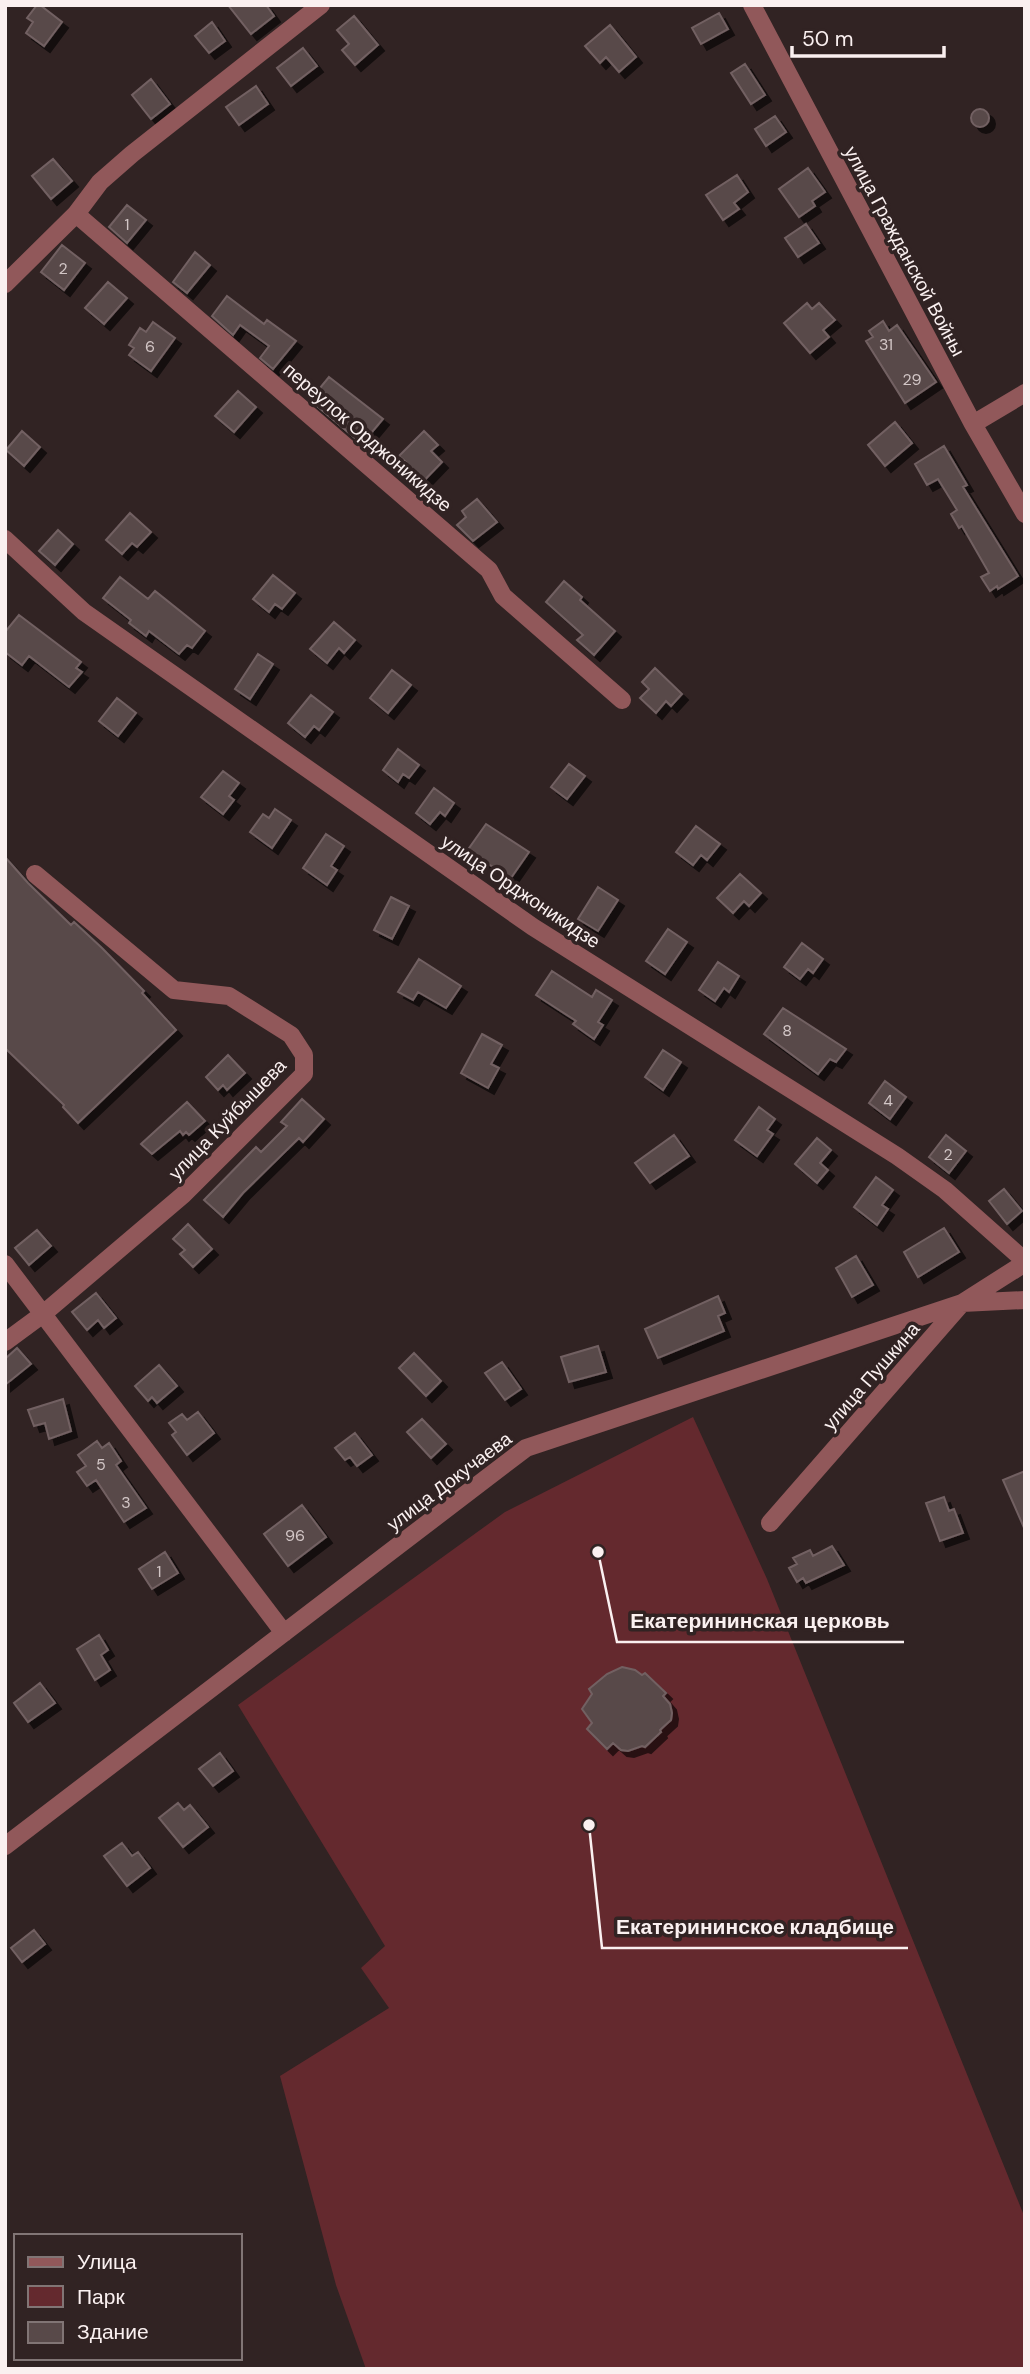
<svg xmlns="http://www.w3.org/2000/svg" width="1030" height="2374" font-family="'DM Sans',sans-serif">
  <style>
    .green { fill: #64292e }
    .building { fill: #584949; stroke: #726162; stroke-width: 2; filter: url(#shadow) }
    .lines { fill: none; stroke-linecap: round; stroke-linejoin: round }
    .minor { stroke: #91585a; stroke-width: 18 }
    .labels { text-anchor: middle; stroke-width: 7; stroke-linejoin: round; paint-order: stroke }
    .number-label { font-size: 16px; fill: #d2c6c6 }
    .street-label { font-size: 19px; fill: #faf0f0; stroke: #312323 }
    .leader { fill: none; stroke: #faf0f0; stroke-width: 2.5 }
    .callout-dot { fill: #faf0f0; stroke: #312323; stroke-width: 2.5 }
    .callout-label { font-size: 21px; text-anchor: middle; font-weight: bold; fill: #faf0f0; stroke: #312323; stroke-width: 7; stroke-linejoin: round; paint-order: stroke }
  </style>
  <defs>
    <filter id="shadow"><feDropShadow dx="6" dy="6" stdDeviation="0" flood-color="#0009"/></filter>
  </defs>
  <rect width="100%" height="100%" fill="#312323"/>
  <path class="green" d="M693 1417 767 1579 1025 2218V2369H366L336 2285 280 2076 389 2008 361 1968 385 1946 238 1705 505 1512Z"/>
  <path class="building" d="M37 5H40L62 22 44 46 26 33 33 22 27 18Z
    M228 5H266L274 16 251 34Z
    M719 13 728 29 701 44 692 28Z
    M354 16 378 45 355 65 342 50 349 44 337 30Z
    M212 22 225 41 209 53 195 36Z
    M610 25 636 57 619 72 606 57 600 63 585 46Z
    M303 48 317 66 291 86 277 68Z
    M745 64 765 95 751 104 731 73Z
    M151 79 170 104 151 119 132 95Z
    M256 86 268 104 239 125 226 107Z
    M971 118a9 9 0 1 1 18 0a9 9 0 1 1-18 0Z
    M775 116 786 132 766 146 755 129Z
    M53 159 72 181 51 199 32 176Z
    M808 168 825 192 812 201 815 206 799 217 779 189Z
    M737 175 748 192 734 203 739 209 723 220 706 195Z
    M127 205 146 220 127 243 109 227Z
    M806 224 819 243 798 257 785 238Z
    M62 245 85 263 64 290 41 272Z
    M195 252 210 265 187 293 173 282Z
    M108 282 127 298 104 324 85 308Z
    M227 296 264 324 267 320 296 341 273 369 260 358 269 346 240 325 233 335 212 316Z
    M807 303 812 309 819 303 835 320 823 330 829 337 810 353 784 323Z
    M883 321 889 331 897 325 936 382 905 403 866 341 873 337 869 331Z
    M153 322 175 338 151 371 129 355 134 348 129 345 140 328 146 332Z
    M329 377 383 419 362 444 310 400Z
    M238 391 256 407 234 432 215 416Z
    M895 422 912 443 885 466 868 445Z
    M22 431 40 447 24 466 6 450Z
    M424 431 438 445 431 451 442 462 416 489 397 471 406 462 399 456Z
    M944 446 967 485 963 487 1018 576 998 589 997 586 990 591 981 577 989 573 962 526 959 528 951 514 957 510 938 479 927 485 915 464Z
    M477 499 497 522 473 541 457 525 466 517 462 511Z
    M130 513 151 532 137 547 132 543 122 554 106 540Z
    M58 530 73 544 55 565 39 551Z
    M273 575 295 593 282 609 275 604 269 612 253 599Z
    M120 577 148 599 155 591 205 631 192 648 187 645 179 654 149 631 146 636 129 623 131 620 103 598Z
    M564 581 582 597 580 600 615 631 594 655 577 640 583 635 546 602Z
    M19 615 81 662 76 668 82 672 69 687 29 656 22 665 5 652V632Z
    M334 622 355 640 344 653 339 648 327 663 310 649Z
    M258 654 273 664 250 699 235 689Z
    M655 668 682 694 671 706 666 701 656 713 640 698 649 689 642 682Z
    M392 670 411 685 388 713 370 698Z
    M311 695 333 712 319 730 314 726 305 737 288 723Z
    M117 698 136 713 118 736 99 721Z
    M398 749 419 765 409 778 403 774 398 782 383 770Z
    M569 764 585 776 567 799 551 787Z
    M223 771 239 783 229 796 234 800 223 814 201 797Z
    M434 788 454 803 445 816 440 812 430 824 416 813Z
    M275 809 291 820 272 848 250 832 263 814 269 818Z
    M486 824 529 852 511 878 467 851Z
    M696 826 720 844 707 860 701 855 693 865 676 852Z
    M326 834 344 846 331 866 337 870 327 885 303 868Z
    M5 857 28 883 71 925 74 922 102 948 144 991 142 993 176 1030 78 1123 63 1107 64 1105 5 1048Z
    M740 874 761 893 749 906 744 901 733 913 717 898Z
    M598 887 618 900 598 931 578 919Z
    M391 897 409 906 392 939 374 930Z
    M668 929 687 942 665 974 646 961Z
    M802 943 823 959 813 973 808 969 800 979 784 967Z
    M419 959 461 986 446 1008 418 992 413 1000 398 992Z
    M718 962 739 976 729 992 724 988 715 1001 699 990Z
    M552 971 592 997 596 990 612 1000 598 1022 603 1025 594 1039 573 1024 576 1021 536 995Z
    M783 1008 846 1049 836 1062 830 1059 818 1074 764 1034Z
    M482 1034 502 1045 491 1064 499 1068 488 1088 461 1073Z
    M663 1050 681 1062 663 1090 645 1077Z
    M228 1055 245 1073 227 1090 223 1085 218 1090 206 1077Z
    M885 1081 906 1097 890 1119 869 1103Z
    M302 1099 324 1119 303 1142 299 1138 243 1193 223 1217 204 1200 256 1147 261 1152 287 1126 281 1122Z
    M187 1102 205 1121 189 1135 186 1132 183 1135 180 1131 152 1154 141 1144Z
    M759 1107 775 1119 767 1130 773 1134 757 1156 735 1140Z
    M674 1135 689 1156 650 1183 635 1163Z
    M946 1135 966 1151 949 1173 929 1157Z
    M817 1138 831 1150 820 1163 828 1170 817 1183 795 1164Z
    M876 1177 893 1190 882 1205 888 1209 877 1225 854 1207Z
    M1004 1189 1022 1211 1007 1224 989 1201Z
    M188 1224 212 1249 193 1267 180 1254 185 1250 173 1239Z
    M944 1228 959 1252 918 1277 904 1252Z
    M37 1230 51 1246 29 1265 15 1248Z
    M856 1256 873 1285 852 1297 836 1268Z
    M96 1293 116 1318 104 1328 98 1320 87 1330 72 1312Z
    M718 1296 725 1313 718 1316 724 1331 658 1358 645 1329Z
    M598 1346 606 1372 569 1382 561 1357Z
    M17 1348 31 1364 5 1385V1359Z
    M414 1353 441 1381 426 1396 399 1368Z
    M502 1362 521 1389 505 1400 485 1373Z
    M159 1365 177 1386 157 1403 152 1397 148 1401 135 1386Z
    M63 1399 71 1431 49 1439 45 1423 34 1426 28 1410Z
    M198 1412 214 1433 187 1455 172 1435 176 1432 169 1423 182 1414 187 1420Z
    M422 1419 446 1444 431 1458 407 1432Z
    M355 1433 372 1455 357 1466 350 1457 345 1460 335 1448Z
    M97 1441 102 1448 109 1443 121 1461 116 1465 146 1508 124 1522 96 1480 87 1486 77 1472 86 1466 78 1455Z
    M1025 1471V1530L1003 1480Z
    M944 1497 949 1511 954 1509 963 1533 940 1541 926 1503Z
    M302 1505 326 1537 288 1566 264 1534Z
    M832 1546 844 1565 806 1583 803 1578 797 1582 789 1568 797 1564 793 1558 810 1550 813 1556Z
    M165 1552 178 1573 152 1589 139 1569Z
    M99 1635 108 1650 101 1655 110 1670 95 1680 77 1649Z
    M622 1667 635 1670 642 1675 645 1673 666 1693 663 1696 670 1704 672 1713 671 1720 660 1730 661 1732 645 1747 642 1746 628 1751 621 1750 613 1743 607 1749 587 1729 592 1723 582 1709 592 1694 589 1689 607 1674Z
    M40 1683 55 1703 28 1722 14 1703Z
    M220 1753 233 1771 213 1786 199 1769Z
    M178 1803 184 1810 190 1805 208 1827 183 1847 159 1818Z
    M122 1843 132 1856 138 1852 150 1868 127 1886 104 1856Z
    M34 1930 45 1944 22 1962 11 1948Z"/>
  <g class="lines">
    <path class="minor" d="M752 5 973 424 1025 514
      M76 214 489 570 503 596 622 700
      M5 284 76 214 100 182 132 154 321 5
      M973 424 1025 393
      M5 539 84 612 533 927 897 1156 945 1190 1025 1261
      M5 1264 284 1633
      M5 1342 43 1314 183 1195 304 1074V1055L291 1035 229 996 174 990 35 874
      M770 1523 962 1303 1025 1300
      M5 1846 526 1448 962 1303 1025 1263"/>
  </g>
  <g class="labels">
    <g class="number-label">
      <text x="127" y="230">1</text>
      <text x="63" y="274">2</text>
      <text x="886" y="350">31</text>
      <text x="150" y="352">6</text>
      <text x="912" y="385">29</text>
      <text x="787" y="1036">8</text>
      <text x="888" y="1106">4</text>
      <text x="948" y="1160">2</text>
      <text x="101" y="1470">5</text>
      <text x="126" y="1508">3</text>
      <text x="295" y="1541">96</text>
      <text x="159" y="1577">1</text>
    </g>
    <g class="street-label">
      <text transform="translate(905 251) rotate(62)" y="7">улица Гражданской Войны</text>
      <text transform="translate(368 437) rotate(41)" y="7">переулок Орджоникидзе</text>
      <text transform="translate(521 891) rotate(34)" y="7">улица Орджоникидзе</text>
      <text transform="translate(227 1119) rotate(-46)" y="7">улица Куйбышева</text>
      <text transform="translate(871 1376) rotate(-49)" y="7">улица Пушкина</text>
      <text transform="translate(449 1481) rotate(-37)" y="7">улица Докучаева</text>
    </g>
  </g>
  <path class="leader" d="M598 1552L617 1642H904M589 1825L602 1948H908"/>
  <g class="callout-dot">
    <circle cx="598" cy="1552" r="7"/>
    <circle cx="589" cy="1825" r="7"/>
  </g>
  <g class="callout-label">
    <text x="760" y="1628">Екатерининская церковь</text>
    <text x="755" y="1934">Екатерининское кладбище</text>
  </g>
  <rect width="1030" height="2374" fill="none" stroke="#faf0f0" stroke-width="14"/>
  <rect x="14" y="2234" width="228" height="126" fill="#312323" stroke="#817575" stroke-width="2"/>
  <rect x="28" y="2257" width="35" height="10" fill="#91585a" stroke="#817575" stroke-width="2"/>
  <text x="77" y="2269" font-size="21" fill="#faf0f0">Улица</text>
  <rect x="28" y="2286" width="35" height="21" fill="#64292e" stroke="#817575" stroke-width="2"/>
  <text x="77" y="2304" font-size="21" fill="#faf0f0">Парк</text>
  <rect x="28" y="2322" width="35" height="21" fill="#584949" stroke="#817575" stroke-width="2"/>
  <text x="77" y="2339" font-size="21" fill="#faf0f0">Здание</text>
  <path d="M792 46v10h152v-10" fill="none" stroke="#faf0f0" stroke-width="3.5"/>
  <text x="802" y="46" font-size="21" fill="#faf0f0" stroke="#312323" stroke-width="5" paint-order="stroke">50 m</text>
</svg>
